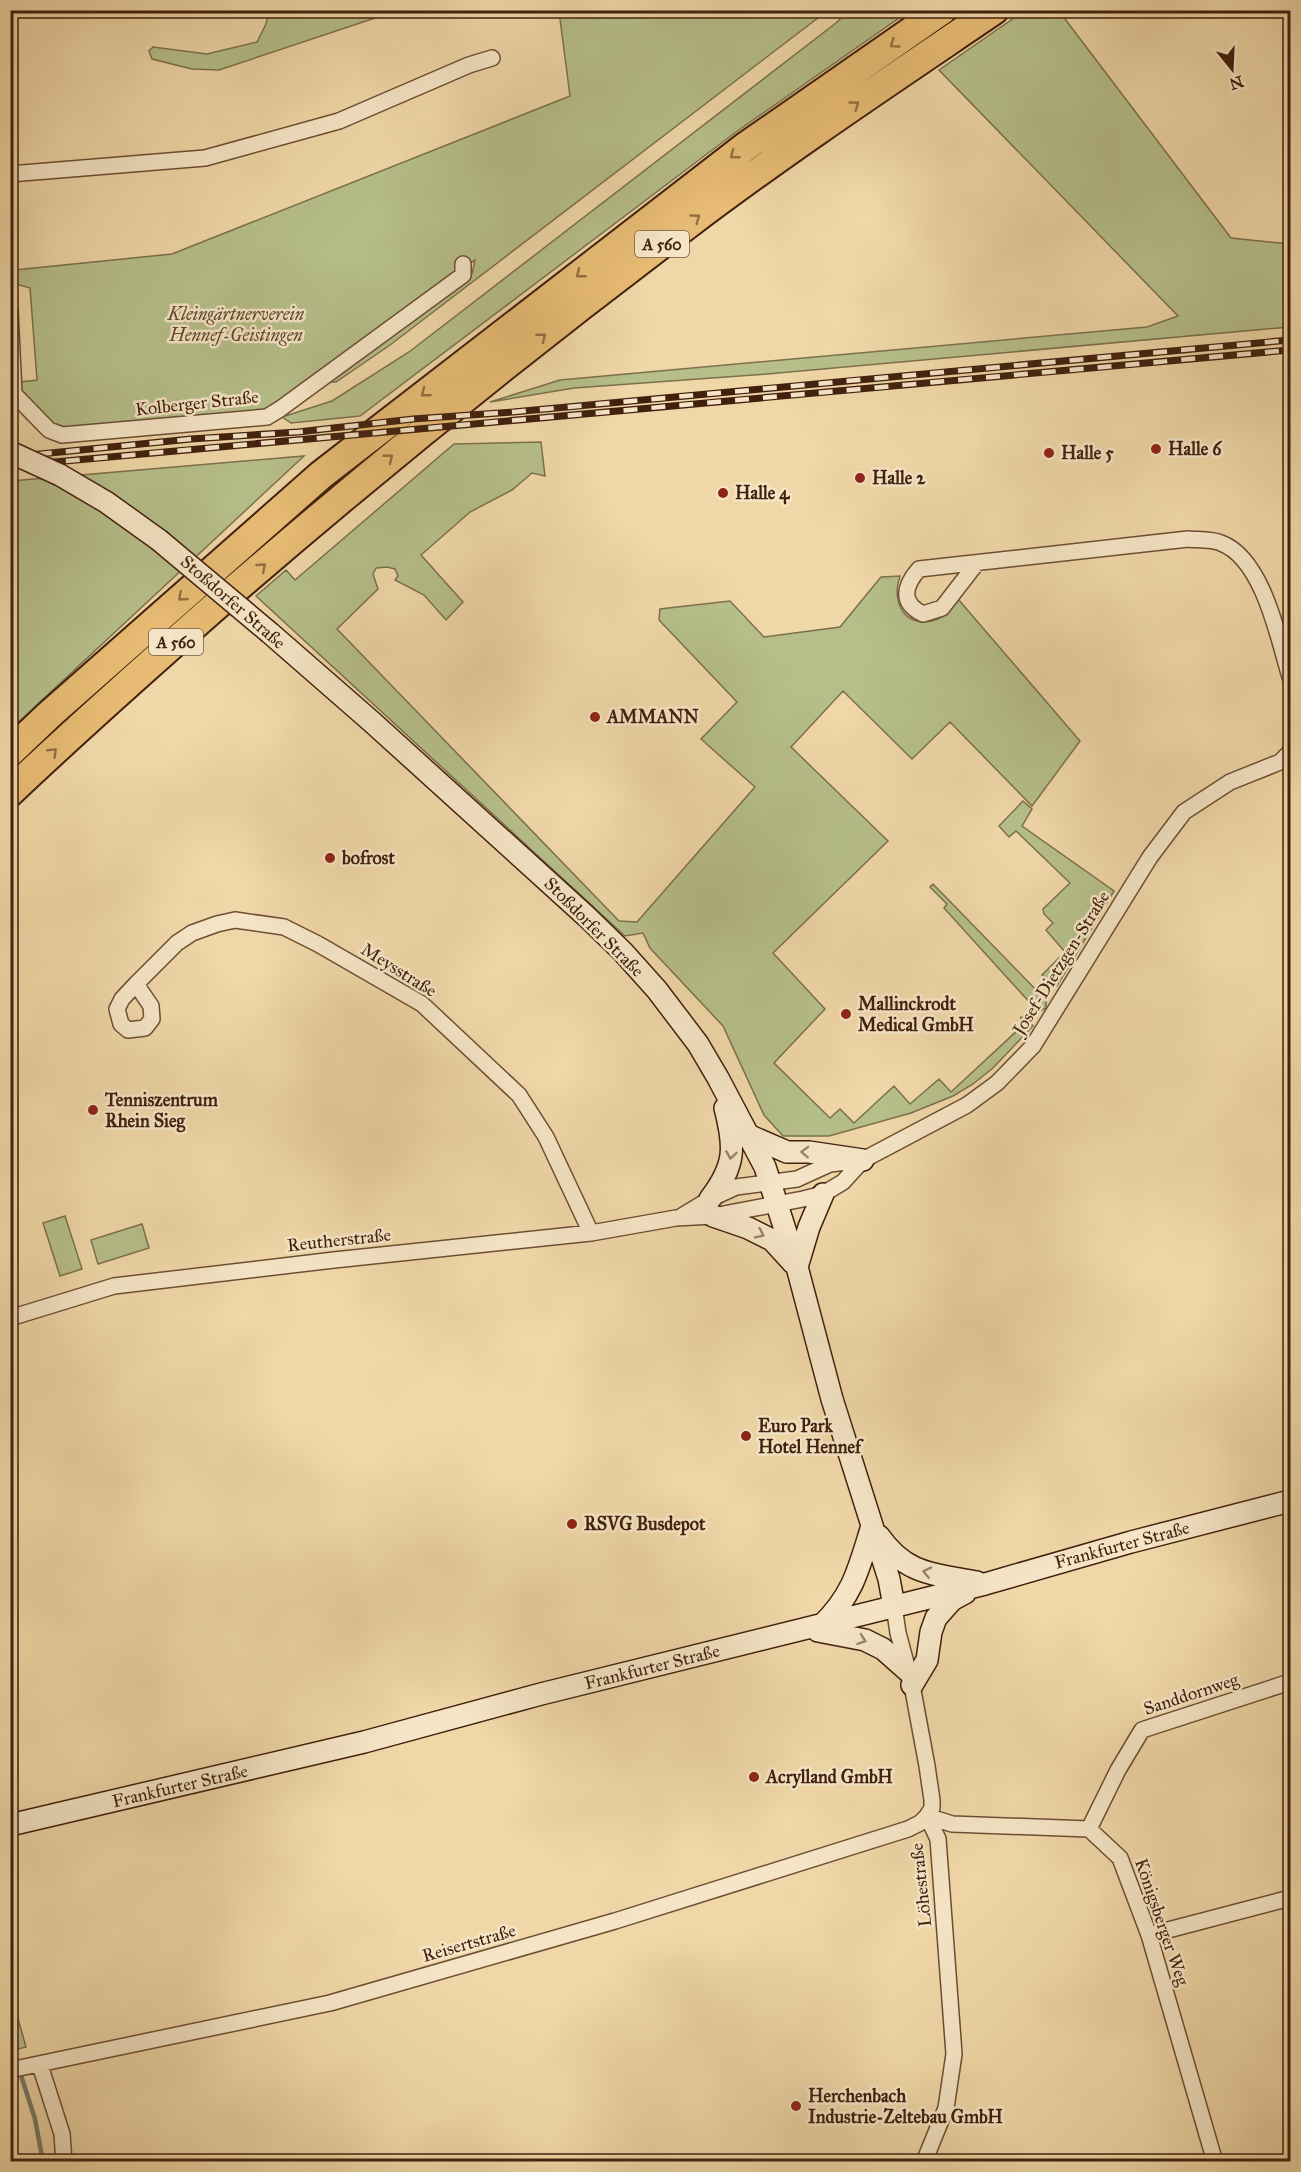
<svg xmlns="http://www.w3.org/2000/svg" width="1301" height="2172" font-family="'IM FELL Great Primer',serif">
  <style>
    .green { fill: #b6bf8a; stroke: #7c704c; stroke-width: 1.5 }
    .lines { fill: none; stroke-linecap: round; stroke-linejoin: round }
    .stream { stroke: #767c69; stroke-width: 4.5 }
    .street-casing { stroke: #6d4e34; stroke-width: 18 }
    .secondary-casing { stroke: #41200e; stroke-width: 24 }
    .highway-casing { stroke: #41200e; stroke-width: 32 }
    .street { stroke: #f5e5c6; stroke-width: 15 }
    .secondary { stroke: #f5e5c6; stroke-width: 21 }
    .highway { stroke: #e8bc74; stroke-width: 28 }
    .rail-casing { stroke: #41200e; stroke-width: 7 }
    .rail { stroke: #f5e5c6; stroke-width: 4.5; stroke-dasharray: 14; stroke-linecap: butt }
    .secondary-bridge-casing { stroke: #41200e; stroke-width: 24; stroke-linecap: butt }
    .secondary-bridge { stroke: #f5e5c6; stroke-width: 21 }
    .oneway { stroke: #946e41 }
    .oneway2 { stroke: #9b826a }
    .poi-dot { fill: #8f2418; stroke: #f5e5c6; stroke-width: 2 }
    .labels { text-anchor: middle; stroke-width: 5; stroke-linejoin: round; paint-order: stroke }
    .shield { fill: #f5e5c6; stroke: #775b45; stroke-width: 1.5 }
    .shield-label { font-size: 16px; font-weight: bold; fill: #41200e }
    .park-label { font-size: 18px; font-style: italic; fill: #5e482d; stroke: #f5e5c6 }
    .street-label { font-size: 18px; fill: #41200e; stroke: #f5e5c6 }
    .poi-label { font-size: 18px; font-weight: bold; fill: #41200e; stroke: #f5e5c6; text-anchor: start }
  </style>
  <rect width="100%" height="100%" fill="#f0d7a7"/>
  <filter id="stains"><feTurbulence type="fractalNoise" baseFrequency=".00333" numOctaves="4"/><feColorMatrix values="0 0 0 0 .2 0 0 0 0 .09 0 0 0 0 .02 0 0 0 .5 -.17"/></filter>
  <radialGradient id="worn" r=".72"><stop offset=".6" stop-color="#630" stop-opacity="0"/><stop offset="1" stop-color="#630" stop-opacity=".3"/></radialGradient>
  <path class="green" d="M269 11H396L219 70 192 69 152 59 149 51 153 47 207 54 257 42 266 24Z
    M559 11H827L390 345 336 382H321L472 274 475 260 270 409 64 430 55 426 21 397 20 382 37 380 30 288 16 284 15 270 172 254 570 96Z
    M848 11H909L736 132 360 416 291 423 282 417 332 401 409 352 836 23Z
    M1024 11H1059L1231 238 1290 244V327L767 374 574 388 490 402 560 380 1147 327 1178 316 939 70Z
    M541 442 545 476 532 473 512 490 470 512 421 555 463 602 446 620 424 595 395 580 398 576 395 569 387 567 376 568 373 574 378 589 337 629 619 921 637 922 755 787 701 739 737 702 659 620 660 609 730 601 764 637 840 627 881 577 900 576C890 604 907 631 938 619 947 616 952 607 958 599L1080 741 1032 806 950 722 912 759 843 691 791 747 888 841 773 953 825 1009 774 1063 830 1118 840 1109 854 1123 894 1086 910 1104 939 1079 951 1092 1020 1028 1021 1017H1026L1033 1026 993 1068 973 1084 953 1096 911 1113 829 1136H783L764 1115 723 1026 650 948 643 933 625 936 256 596 286 570 295 580 454 444Z
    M304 456 11 729V481Z
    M1023 801 1032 809 1022 826 1114 891 1057 986 1042 975 1065 952 1046 930 1053 923 1044 914 1043 909 1070 883 1016 831 1009 837 999 826Z
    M933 884 1046 1000V1008L1040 1011 1032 1005 944 908 947 904 930 887Z
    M65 1216 82 1269 60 1276 43 1223Z
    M142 1224 149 1248 98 1264 91 1240Z
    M11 1994 26 2047 11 2051 10 2050Z"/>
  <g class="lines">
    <path class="stream" d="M10 2041 35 2119 43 2162"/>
    <g class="street-casing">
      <path id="street" d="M10 174 205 158 339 121 469 65 492 58
        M10 311 14 394 49 430 62 435 267 417 280 409 463 275V264
        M976 564 942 608 923 614C900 603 904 586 919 569L1188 539C1198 540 1212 539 1221 543 1263 559 1278 637 1290 677
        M136 984 151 1006 152 1019 145 1028 128 1030 121 1024 117 1009 122 999 136 984 177 943 192 933 217 924 235 920 284 927 318 944 422 1004 519 1095 546 1137 591 1233
        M682 1216 710 1199 736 1187 797 1179 830 1164 863 1160 967 1105 997 1083 1033 1046 1150 857 1184 812 1230 782 1280 762 1290 752
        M10 1318 114 1286 334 1260 591 1233 676 1218 713 1216 803 1199 823 1194 843 1182 863 1160
        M894 1606 898 1633 912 1685 927 1766 932 1800V1808L927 1816 938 1839 954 2054 946 2108 924 2162
        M1089 1829 1118 1770 1142 1730 1290 1682
        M1149 1935 1290 1898
        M40 2065 62 2134 64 2162
        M10 2070 330 2003 615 1921 908 1829 920 1823 927 1816 952 1824 1089 1829 1120 1858 1149 1935 1215 2162"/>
    </g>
    <g class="secondary-casing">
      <path id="secondary" d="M60 475 106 502 159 540
        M270 633 372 722 586 916 623 952 657 990 698 1044 718 1078 765 1167 797 1267 832 1399 889 1579 894 1606
        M748 1135 787 1152H809L863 1160
        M710 1199C736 1165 735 1147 725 1108
        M713 1216 748 1228 772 1240 793 1263
        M797 1267 809 1227 823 1194
        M879 1536C906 1575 934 1574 977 1582
        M822 1625C854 1594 859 1567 872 1526
        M818 1631 865 1640 883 1649 909 1672
        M912 1685 927 1660 931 1632 936 1618 952 1600 965 1593
        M10 1825 364 1742 541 1694 985 1584 1131 1542 1290 1501"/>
    </g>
    <g class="highway-casing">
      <path id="highway" d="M10 752 50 714 321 475 745 147 942 10
        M10 792C81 725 153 661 226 597 376 467 530 343 688 224 787 149 891 80 994 10"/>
    </g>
    <use href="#street" class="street"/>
    <use href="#secondary" class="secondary"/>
    <use href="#highway" class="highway"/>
    <g class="rail-casing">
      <path id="rail" d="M10 457 191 439 298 432 413 419 513 412 1290 340
        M10 466 1290 350"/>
    </g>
    <use href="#rail" class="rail"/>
    <g class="secondary-bridge-casing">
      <path id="secondary-bridge" d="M10 452 60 475
        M159 540 270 633"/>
    </g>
    <use href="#secondary-bridge" class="secondary-bridge"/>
  </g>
  <defs><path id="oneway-chevron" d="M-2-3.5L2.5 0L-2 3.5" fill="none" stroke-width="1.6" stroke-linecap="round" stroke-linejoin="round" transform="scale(1.5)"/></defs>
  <g class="oneway">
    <use href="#oneway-chevron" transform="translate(894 44) rotate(145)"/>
    <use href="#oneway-chevron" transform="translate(855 105) rotate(-36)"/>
    <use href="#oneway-chevron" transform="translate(734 155) rotate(142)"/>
    <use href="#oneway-chevron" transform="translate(696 218) rotate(-36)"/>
    <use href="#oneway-chevron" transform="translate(580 274) rotate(142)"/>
    <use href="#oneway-chevron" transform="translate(542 337) rotate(-38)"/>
    <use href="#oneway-chevron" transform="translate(425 393) rotate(142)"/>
    <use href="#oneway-chevron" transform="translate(389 458) rotate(-39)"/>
    <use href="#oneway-chevron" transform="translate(262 567) rotate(-41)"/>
    <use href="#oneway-chevron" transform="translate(182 597) rotate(139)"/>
    <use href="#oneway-chevron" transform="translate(53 752) rotate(-44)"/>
  </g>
  <g class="oneway2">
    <use href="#oneway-chevron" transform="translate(805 1152) rotate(-178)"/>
    <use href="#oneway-chevron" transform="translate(731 1155) rotate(99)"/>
    <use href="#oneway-chevron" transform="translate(760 1234) rotate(26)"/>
    <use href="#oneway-chevron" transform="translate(927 1572) rotate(-167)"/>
    <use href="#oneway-chevron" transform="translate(862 1640) rotate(19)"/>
  </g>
  <g class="poi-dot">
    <circle cx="1156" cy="449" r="6"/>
    <circle cx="1049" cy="453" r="6"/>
    <circle cx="860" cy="478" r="6"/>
    <circle cx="723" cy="493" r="6"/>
    <circle cx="595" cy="717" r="6"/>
    <circle cx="330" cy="858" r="6"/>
    <circle cx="846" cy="1014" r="6"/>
    <circle cx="93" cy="1110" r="6"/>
    <circle cx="746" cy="1436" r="6"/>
    <circle cx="572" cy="1524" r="6"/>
    <circle cx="754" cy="1777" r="6"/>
    <circle cx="796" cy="2106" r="6"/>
  </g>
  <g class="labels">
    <g class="shield">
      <rect x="635" y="231" width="54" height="26" rx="4.5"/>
      <rect x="149" y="629" width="54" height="26" rx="4.5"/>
    </g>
    <g class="shield-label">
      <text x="662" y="250">A 560</text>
      <text x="176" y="648">A 560</text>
    </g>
    <g class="park-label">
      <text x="236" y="320">Kleingärtnerverein<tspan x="236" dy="21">Hennef-Geistingen</tspan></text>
    </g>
    <g class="street-label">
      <text transform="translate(197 403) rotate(-6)" y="6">Kolberger Straße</text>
      <text transform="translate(233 602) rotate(41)" y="6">Stoßdorfer Straße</text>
      <text transform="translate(594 927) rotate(45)" y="6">Stoßdorfer Straße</text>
      <text transform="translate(1061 963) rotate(-58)" y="6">Josef-Dietzgen-Straße</text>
      <text transform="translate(399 970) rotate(32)" y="6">Meysstraße</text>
      <text transform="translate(339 1240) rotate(-6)" y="6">Reutherstraße</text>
      <text transform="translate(1122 1545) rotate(-15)" y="6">Frankfurter Straße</text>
      <text transform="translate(652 1667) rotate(-14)" y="6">Frankfurter Straße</text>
      <text transform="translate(1191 1694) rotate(-18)" y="6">Sanddornweg</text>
      <text transform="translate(180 1786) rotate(-13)" y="6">Frankfurter Straße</text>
      <text transform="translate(921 1885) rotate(-96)" y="6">Löhestraße</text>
      <text transform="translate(1162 1922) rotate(71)" y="6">Königsberger Weg</text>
      <text transform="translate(469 1943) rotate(-16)" y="6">Reisertstraße</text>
    </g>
    <g class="poi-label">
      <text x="1168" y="455">Halle 6</text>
      <text x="1061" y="459">Halle 5</text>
      <text x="872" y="484">Halle 2</text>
      <text x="735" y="499">Halle 4</text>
      <text x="607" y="723">AMMANN</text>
      <text x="342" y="864">bofrost</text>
      <text x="858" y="1010">Mallinckrodt<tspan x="858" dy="21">Medical GmbH</tspan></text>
      <text x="105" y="1106">Tenniszentrum<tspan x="105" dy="21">Rhein Sieg</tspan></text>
      <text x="758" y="1432">Euro Park<tspan x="758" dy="21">Hotel Hennef</tspan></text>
      <text x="584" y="1530">RSVG Busdepot</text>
      <text x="766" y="1783">Acrylland GmbH</text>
      <text x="808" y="2102">Herchenbach<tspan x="808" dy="21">Industrie-Zeltebau GmbH</tspan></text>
    </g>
  </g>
  <rect width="1301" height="2172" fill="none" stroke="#f0d7a7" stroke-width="36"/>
  <rect x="12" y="12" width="1277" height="2148" fill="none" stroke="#41200e" stroke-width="3"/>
  <rect x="18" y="18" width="1265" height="2136" fill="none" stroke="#41200e" stroke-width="1.5"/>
  <g transform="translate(1232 69) rotate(162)" stroke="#f5e5c6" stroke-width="4.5" paint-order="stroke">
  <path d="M0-4.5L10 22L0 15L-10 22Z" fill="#41200e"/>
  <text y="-9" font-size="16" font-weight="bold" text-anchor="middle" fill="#41200e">N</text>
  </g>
  <rect width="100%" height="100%" filter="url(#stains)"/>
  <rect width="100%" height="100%" fill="url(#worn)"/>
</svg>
